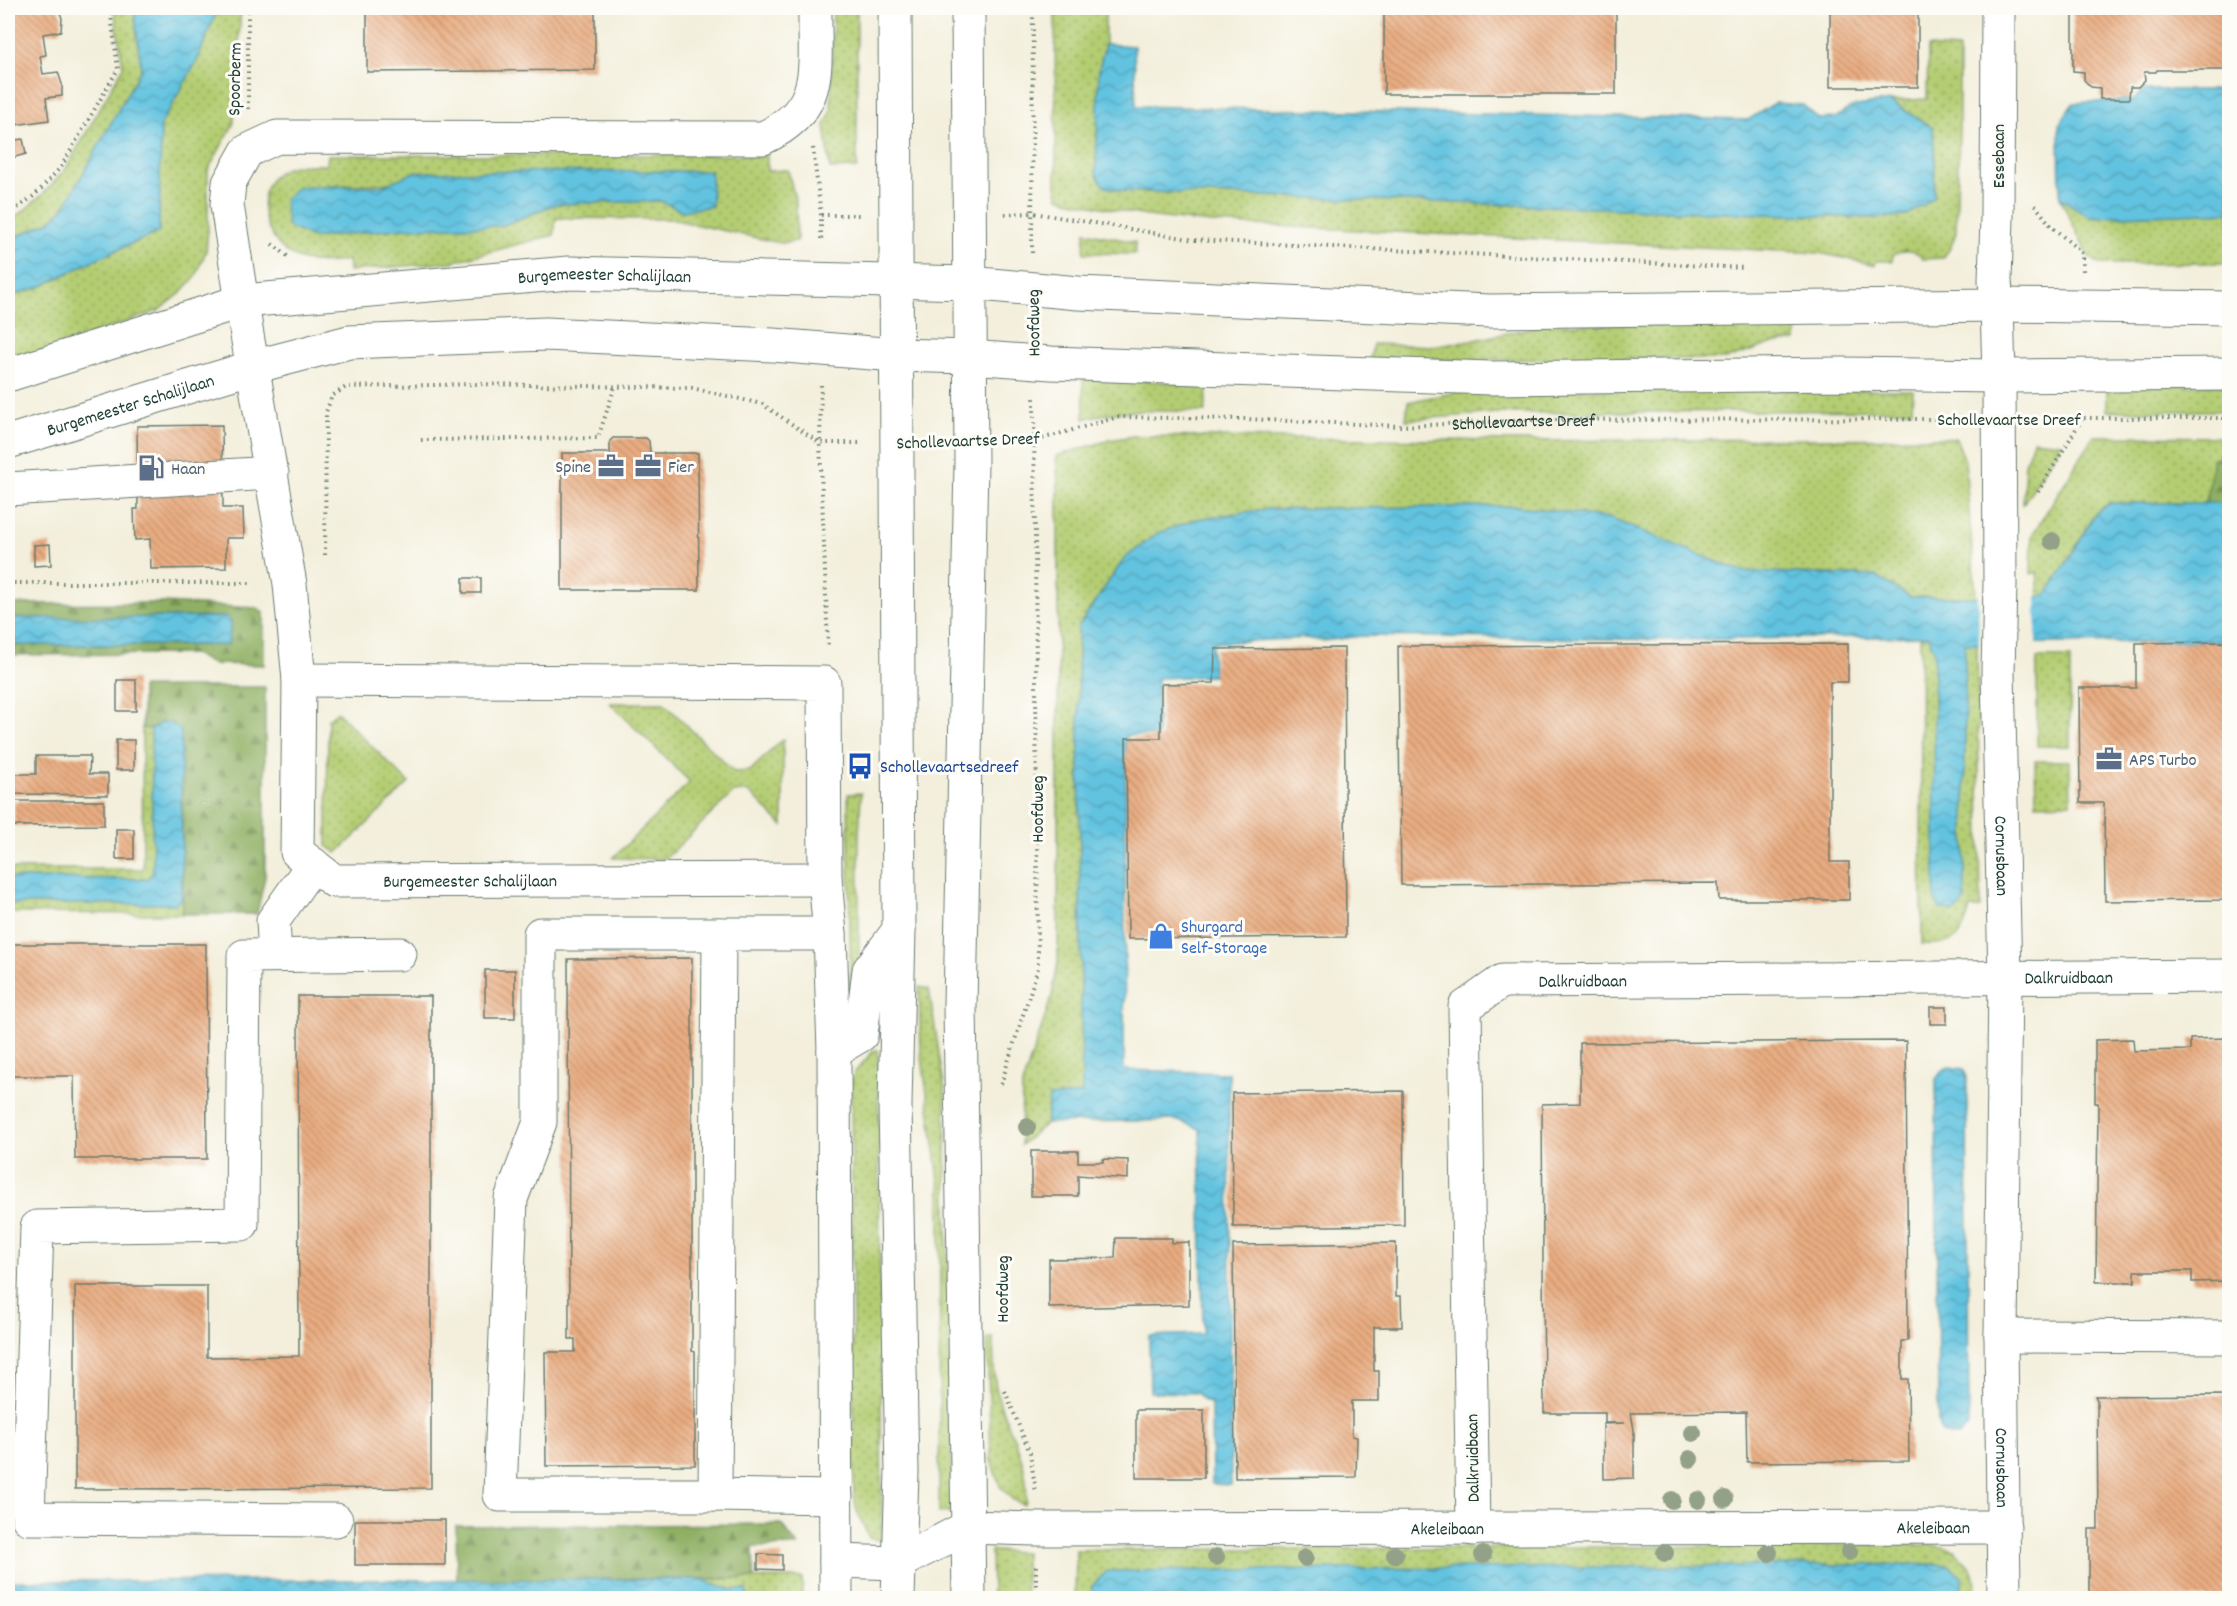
<svg xmlns="http://www.w3.org/2000/svg" width="2237" height="1606" font-family="Dekko,sans-serif">
  <style>
    .grass { fill: url(#grass-dots); stroke: #6a8553; stroke-width: 1.5; fill-rule: evenodd }
    .forest { fill: url(#forest-firs); stroke: #57764c; stroke-width: 1.5 }
    .water { fill: url(#water-waves); stroke: #40808a; stroke-width: 1.5 }
    .pier { fill: #f3efdc }
    .building { fill: url(#building-back-hatch) }
    .lines { fill: none; stroke-linecap: round; stroke-linejoin: round }
    .minor-casing { stroke: #697b6f; stroke-width: 35 }
    .major-casing { stroke: #697b6f; stroke-width: 35 }
    .path { stroke: #697b6f; stroke-width: 4; stroke-dasharray: 1.5 4.5; stroke-linecap: butt }
    .minor { stroke: #fff; stroke-width: 33 }
    .major { stroke: #fff; stroke-width: 33 }
    .tree { fill: #93a188 }
    .labels { text-anchor: middle; stroke-width: 6; stroke-linejoin: round; paint-order: stroke }
    .street-label { font-size: 18px; fill: #1f3d34; stroke: #fdfcf7 }
    .service-label { font-size: 18px; fill: #4e5e75; stroke: #fdfcf7; text-anchor: start }
    .transit-label { font-size: 18px; fill: #164399; stroke: #fdfcf7; text-anchor: start }
    .shop-label { font-size: 18px; fill: #366cbe; stroke: #fdfcf7; text-anchor: start }
  </style>
  <defs>
    <pattern id="grass-dots" width="8" height="8" patternUnits="userSpaceOnUse" patternTransform="scale(1.5)"><rect width="8" height="8" fill="#b4cd72"/><path d="M2 2h.1M6 6h.1" fill="none" stroke="#92a85e" stroke-width="1.8" stroke-linecap="round"/></pattern>
    <pattern id="forest-firs" width="22" height="20" patternUnits="userSpaceOnUse" patternTransform="scale(1.5)"><rect width="22" height="20" fill="#8fb064"/><path d="M5 1l3.5 6h-7zM16 11l3.5 6h-7z" fill="#749053"/></pattern>
    <pattern id="water-waves" width="16" height="10" patternUnits="userSpaceOnUse" patternTransform="scale(1.5)"><rect width="16" height="10" fill="#62c3e0"/><path d="M0 5q4-4 8 0t8 0" fill="none" stroke="#50a0b6"/></pattern>
    <pattern id="building-back-hatch" width="6" height="6" patternUnits="userSpaceOnUse" patternTransform="scale(1.5)"><rect width="6" height="6" fill="#eaad82"/><path d="M-1 5l2 2M0 0l6 6M5-1l2 2" fill="none" stroke="#bd8e6b"/></pattern>
  </defs>
  <rect width="100%" height="100%" fill="#fdfcf7"/>
  <filter id="ink" filterUnits="userSpaceOnUse"><feTurbulence type="fractalNoise" baseFrequency=".0167" numOctaves="2"/><feDisplacementMap in="SourceGraphic" scale="12" xChannelSelector="R" yChannelSelector="G"/><feConvolveMatrix kernelMatrix="1 2 1 2 8 2 1 2 1" color-interpolation-filters="sRGB"/></filter>
  <filter id="wash" filterUnits="userSpaceOnUse"><feTurbulence type="fractalNoise" baseFrequency=".008" numOctaves="4" result="noise"/><feDisplacementMap in="SourceGraphic" scale="24" xChannelSelector="R" yChannelSelector="G"/><feGaussianBlur stdDeviation="1.35" result="paint"/><feColorMatrix in="noise" values="0 0 0 0 0 0 0 0 0 0 0 0 0 0 0 0 0 1.4 0 .05"/><feComposite in="paint" operator="in"/></filter>
  <g filter="url(#wash)">
    <rect width="100%" height="100%" fill="#f3efdc"/>
    <path class="grass" d="M114 8H134L141 69 64 208 49 222 8 240V219L21 213 42 195 65 170 123 67Z
      M218 8H241L234 123 208 170V229L206 251 196 276 180 294 158 311 8 363V297L40 287 94 260 159 232 161 124 197 61Z
      M833 8H857V168L830 169 825 125 831 112Z
      M1055 8H1105V44L1099 70 1096 174 1104 186 1121 191 1875 218 1933 128 1890 101 1927 99 1928 47 1959 49V131L1956 232 1951 247 1943 258 1923 259C1915 249 1904 249 1893 255L1892 261H1877L1875 265 1820 253 1212 223 1146 216 1067 200 1059 197 1056 187Z
      M328 155H767V171L788 170 796 203 797 241 780 243 671 219 556 218 554 235 451 262 349 271 348 260C329 263 311 265 293 256 261 240 248 179 290 167 301 164 316 165 327 165ZM711 171 712 205 682 211 661 201 556 204 501 226 404 228 313 238 298 187Z
      M2060 198 2091 217 2229 212V263L2099 264 2088 256Z
      M1085 232 1135 242V254L1084 253Z
      M1546 324H1797L1796 341 1774 343 1727 359 1370 360 1373 344 1435 346 1471 341Z
      M1083 375 1173 383 1207 389 1205 412C1162 411 1125 408 1084 419Z
      M2107 385H2229V411H2107Z
      M1472 389 1913 390 1912 410 1498 413 1406 420 1408 402Z
      M1133 436 1518 441 1956 438 1965 461 1976 597H1910L1875 576 1740 571 1609 518 1517 506 1266 509 1197 519 1158 533 1124 559 1078 627 1082 1094 1050 1097 1046 1123 1021 1145 1022 1085 1052 996 1058 961V487L1056 456 1110 440Z
      M2094 436 2229 437V454L2213 458 2206 504 2109 503 2096 513 2047 595 2039 597 2037 572 2031 574 2032 535Z
      M2033 440 2062 443 2023 504 2025 464Z
      M1929 636 1934 652 1936 900C1941 909 1944 911 1955 912L1965 644 1977 643 1981 908H1970C1962 940 1954 946 1922 944L1920 637Z
      M2037 658H2070V746H2037Z
      M610 703H664L734 772 750 771 783 739V826L749 792H734L665 859 613 858 690 782Z
      M337 712 409 783 337 853 327 846 328 719Z
      M142 728 151 729 153 872 147 879 8 878V869H143Z
      M2035 761H2070L2071 803 2036 804Z
      M861 793 859 837V996L851 997 848 794Z
      M182 897 183 914 8 913V904H175Z
      M919 987 929 989 945 1091 952 1512 939 1513 940 1188 921 1050Z
      M874 1050H878L882 1527 881 1538 876 1540 869 1538 856 1509 854 1492 851 1084 854 1073Z
      M987 1338H993C994 1360 993 1382 1000 1403 1012 1439 1030 1462 1026 1502L1024 1505 1012 1499 1000 1486 991 1461Z
      M1933 1545 1954 1550 1971 1568 1976 1584 1972 1598H1949L1962 1591V1577L1091 1587 1097 1598H1075L1076 1550Z
      M991 1551 1025 1552 1026 1598H992Z
      M802 1578 803 1598H748L747 1590H733L700 1579Z"/>
    <path class="forest" d="M2229 454V503L2206 504 2213 458Z
      M163 603 258 608 264 613V665L212 664 194 654 8 655V645H228L231 622 226 617 8 618V604Z
      M142 687H265V877L257 914H183L181 730 161 723 151 729 142 728Z
      M781 1524 798 1546 753 1547 754 1578 457 1581 456 1526Z"/>
    <path class="water" d="M134 8H218L197 61 161 124 159 232 94 260 40 287 8 297V240L49 222 64 208 141 69Z
      M1105 44 1134 46 1136 106 1748 120 1775 103 1803 105 1819 119 1835 118 1851 107 1890 101 1933 128 1935 162 1934 198 1906 216 1875 218 1121 191 1104 186 1096 174 1099 70Z
      M2144 90H2229V212L2090 217 2060 198 2059 125 2073 103 2133 100Z
      M711 171 712 206 682 211 661 201 556 204 501 226 404 228 313 238 288 227 284 200 298 187 382 186 415 172Z
      M2110 503H2229V641L1965 644V900L1961 907 1954 912 1940 909 1935 899 1934 652 1929 636 1680 640 1362 636 1322 641 1307 638 1212 643 1213 676 1157 678V736L1126 735 1124 1070 1229 1073 1231 1485 1212 1484 1211 1403 1205 1402 1196 1393 1150 1392 1149 1336 1203 1334 1200 1129 1176 1120 1046 1123 1049 1097 1082 1094 1078 627 1124 559 1158 533 1197 519 1266 509 1517 506 1609 518 1740 571 1875 576 1910 597H2038L2047 595 2096 513Z
      M227 617 231 622 228 645H8V618Z
      M161 723H171L181 730 182 897 175 904H8V878L147 879 153 872 151 729Z
      M1949 1067 1964 1069 1967 1077 1969 1425 1959 1436C1948 1435 1941 1436 1938 1423L1936 1078 1942 1070Z
      M1937 1564 1950 1565 1962 1577V1591L1949 1598H1097L1091 1587 1107 1571Z
      M700 1579 732 1590H747L748 1598H123L85 1595 68 1598H8V1581Z"/>
    <path class="pier" d="M1978 594H2036V646H1979Z"/>
    <g id="blocks">
      <path class="building" d="M8 8H58L62 18 61 31 43 34 46 55 40 56 43 74 58 72 62 84V96L46 98 49 120 8 126Z
        M367 8H595V70L367 72Z
        M1384 8H1616V94H1384Z
        M1830 8H1918V87H1830Z
        M2073 8H2229V70H2157L2156 72H2144L2145 80 2138 87H2130L2129 99H2100V88L2091 87 2084 80V72L2073 71Z
        M23 139 26 154 8 159V141Z
        M222 425 223 508H243L244 538H226V568L151 569 150 539 135 540 134 509H138L137 426Z
        M613 438H646L649 441 650 453H698L699 590H562V453H610V441Z
        M50 544 51 565 34 566V545Z
        M463 578H481V593H463Z
        M2229 642V900L2105 901 2104 803H2080L2079 688H2136V643Z
        M1848 644V682H1830V862H1849V900H1719L1718 883 1401 885 1398 646Z
        M1344 648 1346 937 1128 939 1126 738H1161V684L1214 683 1215 649Z
        M117 680H136V711H117Z
        M116 740H134V770H116Z
        M36 756H90L89 774H108V795L8 794V774H36Z
        M14 801H104V825L14 826Z
        M116 829H134V859H116Z
        M8 944H206L207 1159H75L74 1076H8Z
        M692 958V1351L695 1352V1465L546 1466 545 1352H575V1339H569L568 959Z
        M485 970H515V1018H485Z
        M298 996H431V1488L75 1489V1286H207V1357L299 1356Z
        M1930 1007H1947V1024H1930Z
        M2229 1038V1281L2192 1282V1271H2135V1282H2096L2098 1103H2095V1040L2133 1039 2134 1051 2190 1050V1039Z
        M1906 1041 1908 1341H1902V1379H1908L1909 1461 1747 1462 1746 1412 1631 1413 1634 1430V1478L1604 1479 1603 1424 1624 1423H1605V1413H1544L1542 1104 1580 1103V1043Z
        M1403 1091 1404 1225 1233 1227 1232 1093Z
        M1031 1151H1078V1162H1103V1159L1128 1160V1179L1078 1175V1196H1031Z
        M1116 1238H1172V1243L1189 1242V1305L1049 1308V1259L1115 1258Z
        M1396 1243V1296H1401L1402 1327H1374V1371H1379V1401H1352V1436L1357 1437 1356 1477 1235 1478 1233 1245Z
        M2229 1395V1598H2089V1529H2098L2097 1400 2095 1396Z
        M1136 1410H1204V1478H1136Z
        M355 1520H445V1565H355Z
        M758 1554 782 1555V1570L758 1569Z"/>
    </g>
  </g>
  <g filter="url(#ink)">
    <use href="#blocks" fill-opacity="0" stroke="#697b6f" stroke-width="1.5"/>
    <g class="lines">
      <g class="minor-casing">
        <g id="minor">
          <path id="s2" d="M815 8C814 68 826 109 763 138L277 137 247 151 229 183 227 205 247 335 290 584 299 680 297 852 334 881 825 879"/>
          <path id="s3" d="M1998 8 1997 217 1995 280 1997 305 1999 376 2000 584 1998 672 2005 977 2001 1336 2004 1598"/>
          <path d="M969 283 1078 293 1489 311 1997 305 2230 308"/>
          <path d="M970 357 1051 363 1490 378 1842 374 1999 376 2230 374"/>
          <path d="M8 489 272 473"/>
          <path d="M299 680 824 683 825 879 830 934 834 1051 836 1598"/>
          <path d="M830 934H719L715 1495 836 1497"/>
          <path d="M275 955 273 921 313 864"/>
          <path d="M2001 1336 2230 1337"/>
          <path d="M715 1495H500L511 1199 540 1122V934H719"/>
          <path d="M336 1520 28 1518 37 1227 242 1224 244 956 400 954"/>
          <path id="s4" d="M1473 1529 1465 1007 1502 981 2230 976"/>
          <path id="s5" d="M836 1561 898 1563 968 1527 1035 1529 2004 1527"/>
        </g>
      </g>
      <g class="major-casing">
        <g id="major">
          <path d="M895 8 899 930 895 1105 902 1472 898 1598"/>
          <path d="M968 8 971 463 960 1006 969 1598"/>
          <path id="s6" d="M8 375 242 301 569 273 969 283"/>
          <path id="s7" d="M8 442 253 367 349 342 546 334 773 345 896 355 970 357"/>
          <path d="M834 1051 861 1035 869 970 899 930"/>
        </g>
      </g>
      <g class="path">
        <path d="M248 109V8"/>
        <path d="M813 148 821 215V242"/>
        <path d="M2035 205 2052 227 2082 253 2083 271"/>
        <path d="M1005 214 1034 213 1195 240 1745 268"/>
        <path d="M8 215 35 195 61 167 118 69 110 8"/>
        <path d="M821 215H860"/>
        <path d="M272 244 290 258"/>
        <path d="M1032 253 1033 8"/>
        <path d="M821 385 820 443 828 647"/>
        <path d="M2036 418H2230"/>
        <path d="M421 440 598 438 615 386"/>
        <path id="s1" d="M1007 441H1034L1118 417 1244 419 1401 426 1534 420 1962 419"/>
        <path d="M2038 492 2082 419"/>
        <path d="M325 555 326 412 332 396 346 387 478 384 692 388 762 404 820 443H859"/>
        <path d="M8 583H253"/>
        <path d="M1001 1084 1038 968 1034 398"/>
        <path d="M1005 1391 1030 1453 1036 1493"/>
        <path d="M1036 1566V1598"/>
      </g>
      <use href="#minor" class="minor"/>
      <use href="#major" class="major"/>
    </g>
    <g class="tree">
      <circle cx="2052" cy="541" r="9"/>
      <circle cx="1027" cy="1127" r="9"/>
      <circle cx="1693" cy="1433" r="9"/>
      <circle cx="1690" cy="1459" r="9"/>
      <circle cx="1725" cy="1499" r="9"/>
      <circle cx="1672" cy="1500" r="9"/>
      <circle cx="1698" cy="1500" r="9"/>
      <circle cx="1849" cy="1552" r="9"/>
      <circle cx="1665" cy="1553" r="9"/>
      <circle cx="1769" cy="1553" r="9"/>
      <circle cx="1395" cy="1555" r="9"/>
      <circle cx="1483" cy="1555" r="9"/>
      <circle cx="1216" cy="1557" r="9"/>
      <circle cx="1305" cy="1558" r="9"/>
    </g>
  </g>
  <defs>
    <g id="office-bare" transform="scale(2.07)"><path d="M-6-3h4V-5.5h4V-3h4V5H-6ZM-1-4.5V-3h2v-1.5ZM-6 0V1H6V0Z" fill="#5c6f8a" stroke="#fdfcf7" stroke-width="2.5" paint-order="stroke"/></g>
    <g id="fuel-bare" transform="scale(2.07)"><path d="M-5.5-6h7V0h2V4h1.3V-2.5L3-4.5l.8-.8L6-3V5H2.5V1h-1V6h-7ZM-4.2-4.7v3.2H.2V-4.7Z" fill="#5c6f8a" stroke="#fdfcf7" stroke-width="2.5" paint-order="stroke"/></g>
    <g id="bus-bare" transform="scale(2.07)"><path d="M-5-6H5V4H4V6H2V4H-2V6H-4V4H-5ZM-3.5-4V0h7V-4ZM-3.5 1.2v1.5H-2V1.2ZM2 1.2v1.5H3.5V1.2Z" fill="#1a4fb4" stroke="#fdfcf7" stroke-width="2.5" paint-order="stroke"/></g>
    <g id="shop-bare" transform="scale(2.07)"><path d="M-5-2.5h2.3a2.7 3.5 0 0 1 5.4 0H5L5.5 6h-11ZM-1.5-2.5h3a1.5 2.3 0 0 0-3 0Z" fill="#3f7fe0" stroke="#fdfcf7" stroke-width="2.5" paint-order="stroke"/></g>
  </defs>
  <g fill-rule="evenodd">
    <use href="#office-bare" x="611" y="466"/>
    <use href="#office-bare" x="648" y="466"/>
    <use href="#fuel-bare" x="151" y="468"/>
    <use href="#office-bare" x="2109" y="759"/>
    <use href="#bus-bare" x="860" y="766"/>
    <use href="#shop-bare" x="1161" y="936"/>
  </g>
  <g class="labels">
    <g class="street-label">
      <text transform="translate(234 79) rotate(-89)" y="6">Spoorberm</text>
      <text transform="translate(1998 156) rotate(-90)" y="6">Essebaan</text>
      <text dy="6" stroke="none"><textPath href="#s6" startOffset="609">Burgemeester Schalijlaan</textPath></text>
      <text transform="translate(1033 323) rotate(-91)" y="6">Hoofdweg</text>
      <text dy="6" stroke="none"><textPath href="#s7" startOffset="128">Burgemeester Schalijlaan</textPath></text>
      <text x="2009" y="425">Schollevaartse Dreef</text>
      <text dy="6" stroke="none"><textPath href="#s1" startOffset="520">Schollevaartse Dreef</textPath></text>
      <text transform="translate(968 440) rotate(-2)" y="6">Schollevaartse Dreef</text>
      <text transform="translate(1037 809) rotate(-90)" y="6">Hoofdweg</text>
      <text dy="6" stroke="none"><textPath href="#s3" startOffset="848">Cornusbaan</textPath></text>
      <text dy="6" stroke="none"><textPath href="#s2" startOffset="1566">Burgemeester Schalijlaan</textPath></text>
      <text dy="6" stroke="none"><textPath href="#s4" startOffset="1134">Dalkruidbaan</textPath></text>
      <text dy="6" stroke="none"><textPath href="#s4" startOffset="648">Dalkruidbaan</textPath></text>
      <text transform="translate(1002 1289) rotate(-90)" y="6">Hoofdweg</text>
      <text transform="translate(1472 1458) rotate(-91)" y="6">Dalkruidbaan</text>
      <text dy="6" stroke="none"><textPath href="#s3" startOffset="1460">Cornusbaan</textPath></text>
      <text dy="6" stroke="none"><textPath href="#s5" startOffset="1106">Akeleibaan</textPath></text>
      <text dy="6" stroke="none"><textPath href="#s5" startOffset="620">Akeleibaan</textPath></text>
    </g>
    <g class="service-label">
      <text x="591" y="472" text-anchor="end">Spine</text>
      <text x="668" y="472">Fier</text>
      <text x="171" y="474">Haan</text>
      <text x="2129" y="765">APS Turbo</text>
    </g>
    <g class="transit-label">
      <text x="880" y="772">Schollevaartsedreef</text>
    </g>
    <g class="shop-label">
      <text x="1181" y="932">Shurgard<tspan x="1181" dy="21">Self-Storage</tspan></text>
    </g>
  </g>
  <rect width="2237" height="1606" fill="none" stroke="#fdfcf7" stroke-width="30"/>
</svg>
